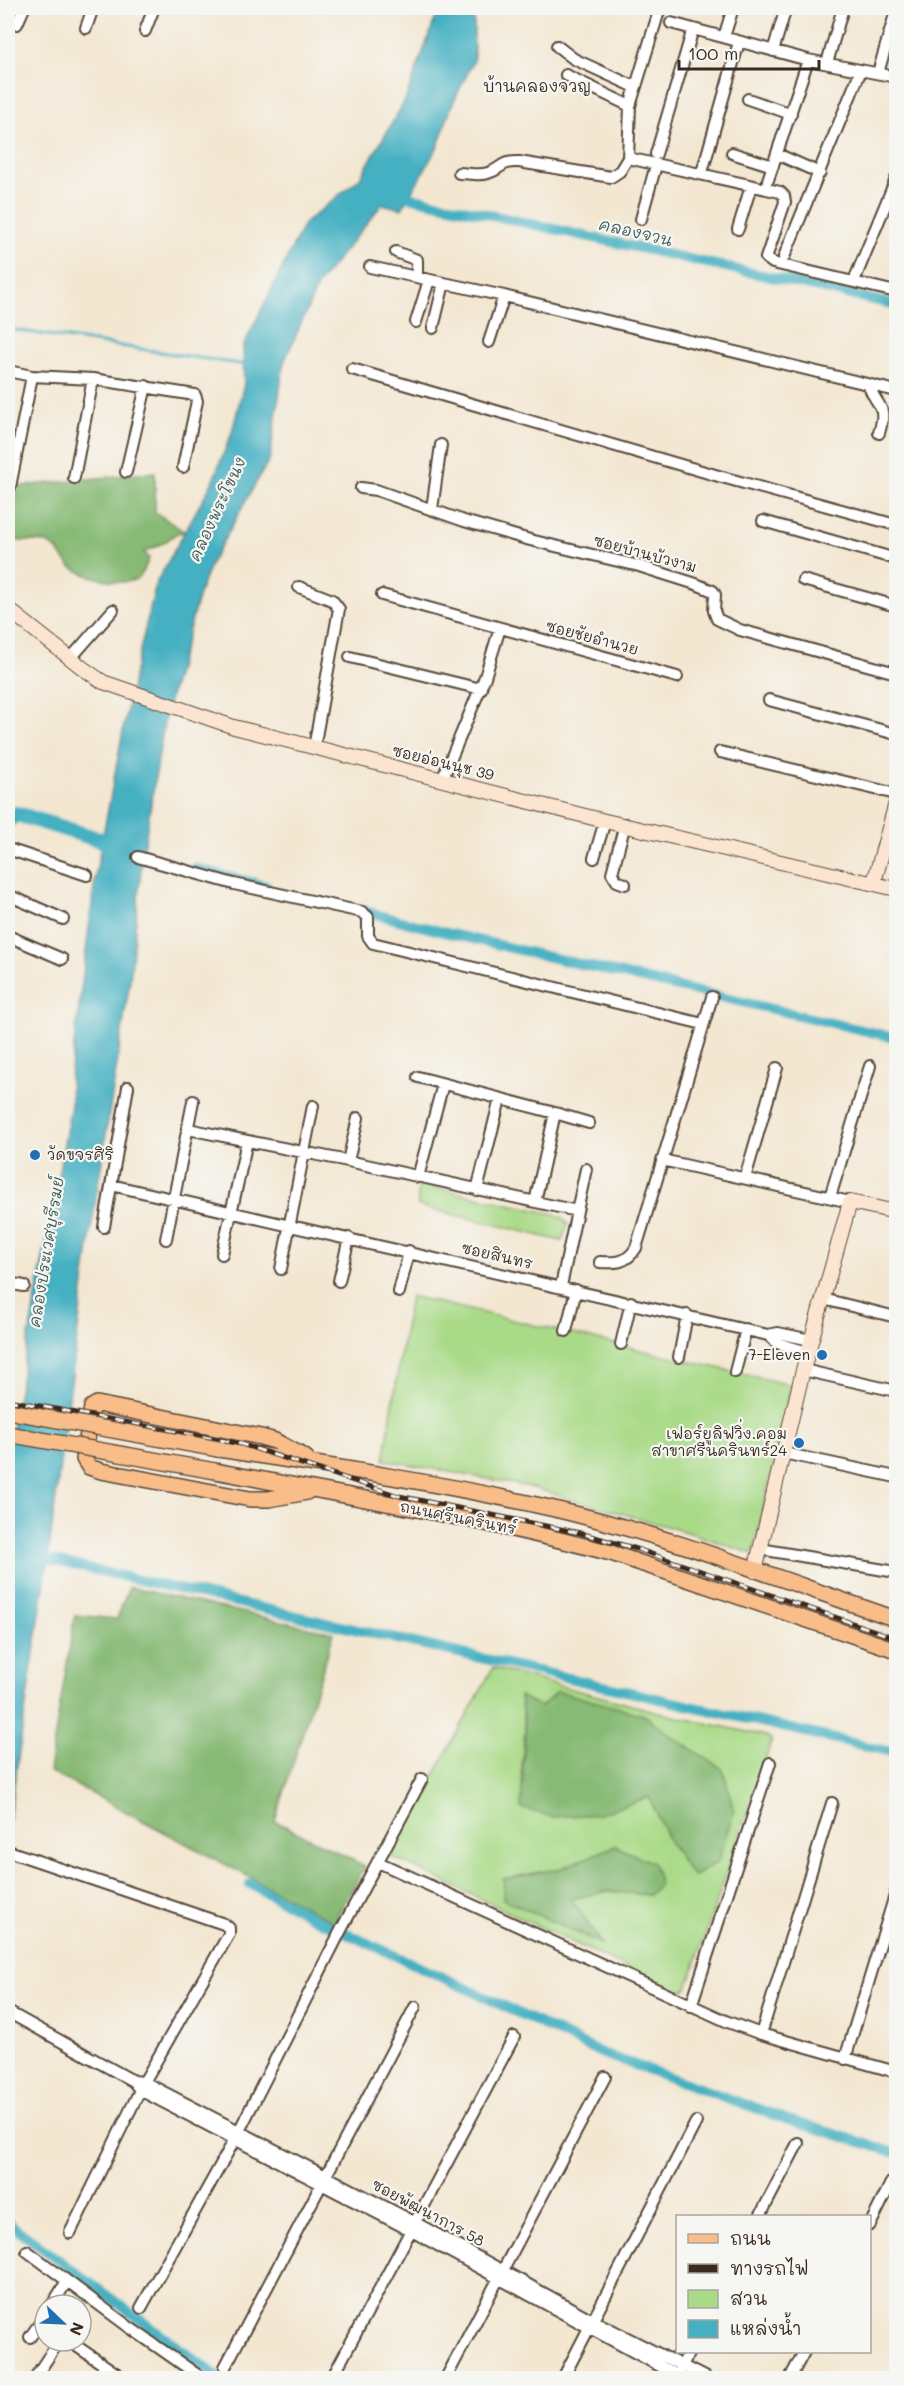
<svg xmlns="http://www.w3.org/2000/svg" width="904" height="2386" font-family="Mali,'Playpen Sans Thai',sans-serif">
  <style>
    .green { fill: #a9da87; stroke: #728252; stroke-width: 1.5; fill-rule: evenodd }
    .forest { fill: #86ba74; stroke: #607249; stroke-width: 1.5 }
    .water { fill: #44b0c2; stroke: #406d70; stroke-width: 1.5 }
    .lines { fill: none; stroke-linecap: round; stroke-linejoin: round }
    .stream { stroke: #44b0c2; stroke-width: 3 }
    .canal { stroke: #44b0c2; stroke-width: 10 }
    .river { stroke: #44b0c2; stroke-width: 16 }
    .street-casing { stroke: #574639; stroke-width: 14 }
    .secondary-casing { stroke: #574639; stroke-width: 16 }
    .primary-casing { stroke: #574639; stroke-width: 18 }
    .street { stroke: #fff; stroke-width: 10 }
    .secondary { stroke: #fce5d0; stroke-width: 14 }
    .primary { stroke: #f8bd89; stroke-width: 15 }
    .rail-casing { stroke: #3b2a1e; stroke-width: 5 }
    .rail { stroke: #f6f6f2; stroke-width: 3; stroke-dasharray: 9; stroke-linecap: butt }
    .primary-bridge-casing { stroke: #574639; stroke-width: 18; stroke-linecap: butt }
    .primary-bridge { stroke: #f8bd89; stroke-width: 15 }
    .poi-dot { fill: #1f6fb2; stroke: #f6f6f2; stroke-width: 2 }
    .labels { text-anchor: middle; stroke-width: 4.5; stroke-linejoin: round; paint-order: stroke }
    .street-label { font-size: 15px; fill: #3b2a1e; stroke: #f6f6f2 }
    .poi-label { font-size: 15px; fill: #3b2a1e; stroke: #f6f6f2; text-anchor: end }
    .neighbourhood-label { font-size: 16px; fill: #3b2a1e; stroke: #f6f6f2 }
    .water-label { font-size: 16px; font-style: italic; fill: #3e5957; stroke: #f6f6f2 }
  </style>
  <rect width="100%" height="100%" fill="#f6f6f2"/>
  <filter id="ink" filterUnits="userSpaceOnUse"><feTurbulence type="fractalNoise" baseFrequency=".0167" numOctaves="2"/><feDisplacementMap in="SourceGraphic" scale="12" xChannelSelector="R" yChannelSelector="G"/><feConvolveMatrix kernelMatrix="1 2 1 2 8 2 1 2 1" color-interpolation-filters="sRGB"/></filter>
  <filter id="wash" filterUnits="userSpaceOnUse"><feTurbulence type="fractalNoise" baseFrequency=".008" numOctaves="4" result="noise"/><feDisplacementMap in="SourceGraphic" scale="24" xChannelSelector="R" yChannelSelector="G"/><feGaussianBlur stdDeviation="1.35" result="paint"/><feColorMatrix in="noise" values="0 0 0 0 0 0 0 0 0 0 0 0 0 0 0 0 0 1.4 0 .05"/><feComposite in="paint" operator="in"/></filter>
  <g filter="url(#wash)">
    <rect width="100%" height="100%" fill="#f3e7d2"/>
    <path class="green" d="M418 1184 554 1214 563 1218 568 1224 562 1241 418 1206Z
      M410 1296 791 1385 753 1554 690 1533 526 1486 384 1460Z
      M493 1668 673 1716 766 1736 772 1740 687 1988 679 1993 390 1856ZM520 1697 541 1707 644 1715 674 1738 693 1877 670 1843 649 1797 599 1814 552 1817 521 1774 525 1730ZM615 1846 649 1895 608 1891 570 1899 601 1943 504 1879 562 1868Z"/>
    <path class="forest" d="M155 472V512L185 532 177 533 165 542 144 552 149 558C147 564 143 573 138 578 125 588 83 576 71 567 63 560 60 549 49 544 36 539 21 543 8 539V522L17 498 14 487Z
      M129 1587 334 1633 275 1821 365 1866 334 1922 49 1771 75 1615 117 1619Z
      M557 1691 644 1715 674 1738 723 1769 734 1811 718 1862 693 1877 670 1843 649 1797 599 1814 552 1817 521 1808 525 1730 520 1696 541 1707Z
      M615 1846 653 1863 660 1884 649 1895 608 1891 571 1899 602 1944 503 1899 504 1879 562 1868Z"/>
    <path class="water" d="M439 8H474V60L452 105 438 146 402 209 382 204 319 283 284 362 270 458 210 565 200 591 166 711 142 859 130 980 91 1231 45 1580 8 1825V1450L71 1105 70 1077 96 872 132 684 156 583 212 483 232 432 244 384 243 347 304 224 360 178 405 101Z"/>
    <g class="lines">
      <path class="stream" d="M8 329 246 365"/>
      <path class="canal" d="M396 194 896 305
        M194 868 266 886
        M360 910 447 933 896 1038
        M34 1556 896 1753
        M250 1884 324 1923 468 1989 601 2053 789 2120 896 2153
        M8 2223 220 2378"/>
      <path class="river" d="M8 820 17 814 117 845 118 839"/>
    </g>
  </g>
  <g filter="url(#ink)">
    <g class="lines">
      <g class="street-casing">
        <path id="street" d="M660 8 630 106 628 158 780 192 784 196 785 202 766 258 773 263 896 292
          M671 23 808 60 896 77
          M17 24 24 8
          M86 28 93 8
          M145 31 154 8
          M724 37 733 8
          M557 46 574 59 635 87
          M773 51 786 8
          M827 63 843 8
          M878 73 896 11
          M566 75 630 106
          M748 99 791 114
          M732 153 773 166
          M656 154 693 29
          M777 154 820 173
          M703 169 739 42
          M459 173C468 173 479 176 488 173 503 169 499 161 519 162L611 177 620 171 628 158
          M768 180 808 60
          M641 219 656 165
          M738 229 751 186
          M396 252 417 260V277
          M784 257 861 70
          M370 267 504 296 896 391
          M856 276 896 179
          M416 322 429 280
          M433 328 444 283
          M489 342 504 296
          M352 369 722 477 896 525
          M8 371 32 376 93 379 195 395 197 401 183 467
          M868 384C877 409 888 403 879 433
          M126 472 146 386
          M74 478 93 379
          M10 487 32 376
          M361 488 376 490 464 521 530 540 639 566 696 584 713 591 715 595 714 611 717 619 740 630 896 673
          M432 509 441 445
          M763 521 896 559
          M803 580 896 606
          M299 587 332 600 339 609 314 748
          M382 595 677 677
          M350 657 481 689
          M71 658 113 610
          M769 700 896 734
          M720 752 896 794
          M442 780 485 677 500 628
          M8 849 87 875
          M138 857 234 884 362 912 368 917V936L373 943 703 1024
          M594 858 605 821
          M625 884 617 881 612 873 625 824
          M8 895 63 919
          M8 936 62 959
          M418 1077 555 1113
          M188 1129 348 1161 577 1211
          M662 1160 850 1202
          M348 1161 358 1118
          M418 1177 443 1084
          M745 1178 777 1068
          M111 1185 768 1335 778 1333 811 1340
          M477 1190 500 1099
          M830 1197 870 1066
          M535 1202 555 1113 589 1123
          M104 1227 128 1087
          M166 1239 193 1101
          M222 1254 247 1141
          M600 1262C616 1263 627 1263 636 1248L712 997
          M281 1269 313 1106
          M339 1281 349 1238
          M8 1283 24 1286
          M561 1286 586 1169
          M399 1292 409 1251
          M823 1299 896 1317
          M566 1331 576 1290
          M768 1335 777 1343 808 1352
          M621 1344 631 1302
          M679 1357 687 1315
          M803 1370 896 1391
          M735 1372 746 1329
          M783 1453 896 1477
          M760 1549 896 1572
          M8 1851 224 1924 229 1928V1934L144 2082 70 2233
          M378 1862 728 2022 761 2034 896 2072
          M691 2006 770 1763
          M8 2012 133 2081
          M761 2034 832 1803
          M845 2059 896 1892
          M760 2216 798 2143
          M870 2225 891 2183
          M27 2251 129 2327 202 2378
          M52 2305 67 2281
          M141 2308 235 2139 341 1930 422 1779
          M30 2337 45 2316
          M69 2341 123 2378
          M225 2367 415 2007
          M680 2370 689 2352
          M36 2376 59 2341
          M332 2378 514 2037
          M446 2378 605 2077
          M563 2378 696 2122
          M682 2378 410 2230 140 2090 133 2081 144 2082 414 2222 594 2321 706 2378
          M790 2378 804 2352"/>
      </g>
      <g class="secondary-casing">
        <path id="secondary" d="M8 609 84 669 103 682 234 727 605 821 896 889
          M874 882 896 803
          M755 1571 803 1370 850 1202 896 1212"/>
      </g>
      <g class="primary-casing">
        <path id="primary" d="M218 1449C329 1466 441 1483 550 1508 668 1535 782 1580 896 1619
          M306 1458 275 1441 261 1437 97 1404 92 1407 84 1459 89 1467 101 1471 250 1499H269L307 1492
          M215 1471C347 1496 480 1518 611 1553L896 1650"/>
      </g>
      <use href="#street" class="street"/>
      <use href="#secondary" class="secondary"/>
      <use href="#primary" class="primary"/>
      <g class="rail-casing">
        <path id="rail" d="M8 1400 241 1444 399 1496 580 1533 637 1549 896 1638"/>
      </g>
      <use href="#rail" class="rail"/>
      <g class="primary-bridge-casing">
        <path id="primary-bridge" d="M8 1411 218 1449
          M8 1434 215 1471"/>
      </g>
      <use href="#primary-bridge" class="primary-bridge"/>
    </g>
  </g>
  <g class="poi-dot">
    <circle cx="35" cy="1155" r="6"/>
    <circle cx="822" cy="1355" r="6"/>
    <circle cx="799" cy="1443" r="6"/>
  </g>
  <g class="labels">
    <g class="street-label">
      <text transform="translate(645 554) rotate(15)" y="5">ซอยบ้านบัวงาม</text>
      <text transform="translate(592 638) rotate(15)" y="5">ซอยชัยอำนวย</text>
      <text transform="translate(443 763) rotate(14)" y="5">ซอยอ่อนนุช 39</text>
      <text transform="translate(497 1256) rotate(13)" y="5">ซอยสินทร</text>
      <text transform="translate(458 1518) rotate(11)" y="5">ถนนศรีนครินทร์</text>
      <text transform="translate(428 2213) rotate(28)" y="5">ซอยพัฒนาการ 58</text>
    </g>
    <g class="poi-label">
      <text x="47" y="1160" text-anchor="start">วัดขจรศิริ</text>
      <text x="810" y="1360">7-Eleven</text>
      <text x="787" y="1439">เฟอร์ยูลิฟวิ่ง.คอม<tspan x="787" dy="17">สาขาศรีนครินทร์24</tspan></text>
    </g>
    <g class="neighbourhood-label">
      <text x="537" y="92">บ้านคลองจวญ</text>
    </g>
    <g class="water-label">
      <text transform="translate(636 232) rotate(13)" y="6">คลองจวน</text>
      <text transform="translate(217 509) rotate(-65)" y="6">คลองพระโขนง</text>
      <text transform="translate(46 1252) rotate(-81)" y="6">คลองประเวศบุรีรมย์</text>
    </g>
  </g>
  <rect width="904" height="2386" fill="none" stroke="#f6f6f2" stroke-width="30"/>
  <rect x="676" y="2215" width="195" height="138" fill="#f6f6f2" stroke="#aba49d" stroke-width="1.5"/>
  <rect x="688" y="2234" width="30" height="9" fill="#f8bd89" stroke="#aba49d" stroke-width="1.5"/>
  <text x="730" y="2245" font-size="18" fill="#3b2a1e">ถนน</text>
  <rect x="688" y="2264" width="30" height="9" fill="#3b2a1e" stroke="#aba49d" stroke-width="1.5"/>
  <text x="730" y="2275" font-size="18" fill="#3b2a1e">ทางรถไฟ</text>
  <rect x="688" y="2290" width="30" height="18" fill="#a9da87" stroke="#aba49d" stroke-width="1.5"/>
  <text x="730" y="2305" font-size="18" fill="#3b2a1e">สวน</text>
  <rect x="688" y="2320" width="30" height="18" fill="#44b0c2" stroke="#aba49d" stroke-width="1.5"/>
  <text x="730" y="2335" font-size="18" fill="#3b2a1e">แหล่งน้ำ</text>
  <g transform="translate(63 2323) rotate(113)"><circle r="28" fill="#f6f6f2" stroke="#aba49d" stroke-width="1.5"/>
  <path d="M0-4.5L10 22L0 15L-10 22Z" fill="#1f6fb2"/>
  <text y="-9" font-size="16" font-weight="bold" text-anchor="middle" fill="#3b2a1e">N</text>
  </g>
  <path d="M679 60v9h140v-9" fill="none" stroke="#3b2a1e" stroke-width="3"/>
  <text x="688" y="60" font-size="18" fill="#3b2a1e" stroke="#f6f6f2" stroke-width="4.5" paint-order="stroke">100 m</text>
</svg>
